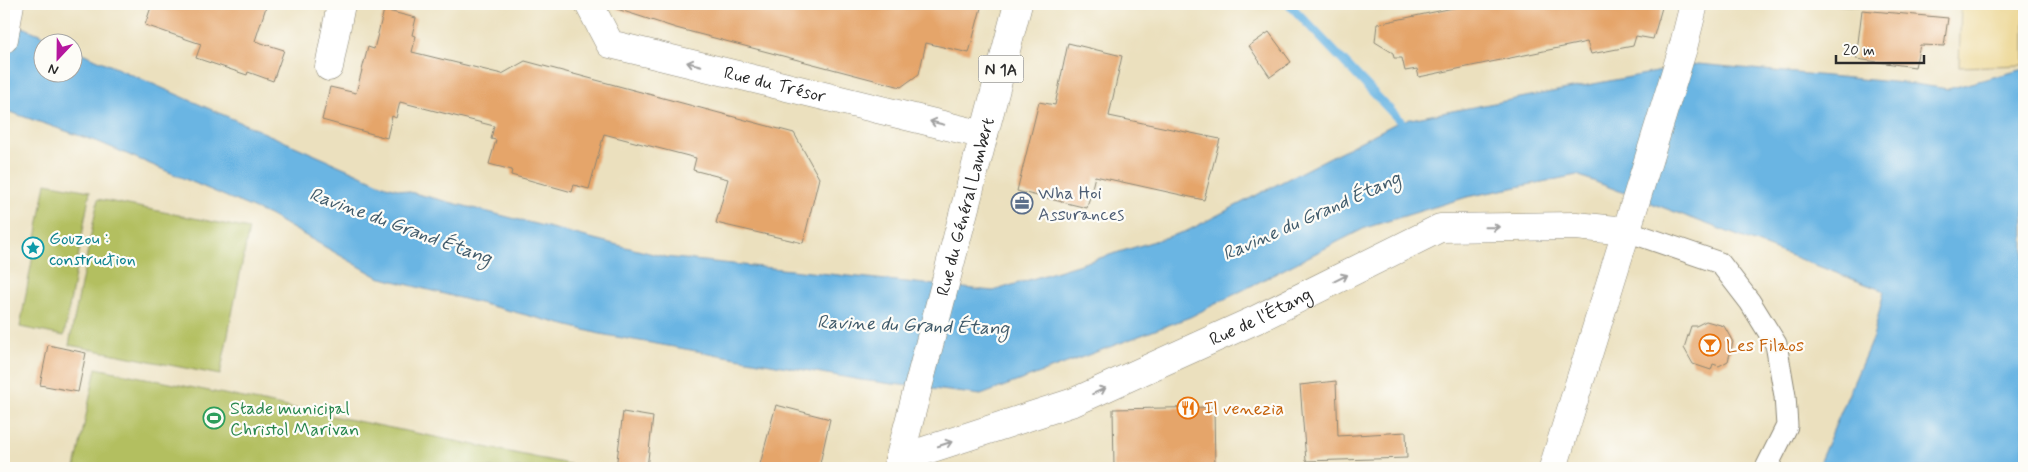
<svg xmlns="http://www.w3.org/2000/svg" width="2028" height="472" font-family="Mynerve,sans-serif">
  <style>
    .green { fill: #b3bf61; stroke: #6f7546 }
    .sand { fill: #eeda9e; stroke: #8c8264 }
    .water { fill: #6bb5e3; stroke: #4b7087 }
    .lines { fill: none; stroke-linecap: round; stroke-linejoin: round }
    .stream { stroke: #6bb5e3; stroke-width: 9 }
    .building { fill: #e5a56b }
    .pedestrian-casing { stroke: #8b8674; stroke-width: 23 }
    .minor-casing { stroke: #8b8674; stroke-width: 29 }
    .secondary-casing { stroke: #8b8674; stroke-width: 29 }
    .primary-casing { stroke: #8b8674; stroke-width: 29 }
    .pedestrian { stroke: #fff; stroke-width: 21 }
    .minor { stroke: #fff; stroke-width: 28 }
    .secondary { stroke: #fff; stroke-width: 28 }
    .primary { stroke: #fff; stroke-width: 28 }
    .oneway { stroke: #a0a0a0 }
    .labels { text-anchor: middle; stroke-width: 4.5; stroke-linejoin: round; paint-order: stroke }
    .shield { fill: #fdfcf7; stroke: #6a6a68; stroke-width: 1 }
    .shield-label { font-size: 16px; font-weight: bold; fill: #2b2b2b }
    .street-label { font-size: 18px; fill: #2b2b2b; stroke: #fdfcf7 }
    .service-label { font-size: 18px; fill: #4e5e75; stroke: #fdfcf7; text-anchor: start }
    .culture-label { font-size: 18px; fill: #0d838f; stroke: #fdfcf7; text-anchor: start }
    .food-label { font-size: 18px; fill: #c56008; stroke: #fdfcf7; text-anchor: start }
    .leisure-label { font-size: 18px; fill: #27864d; stroke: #fdfcf7; text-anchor: start }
    .water-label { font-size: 19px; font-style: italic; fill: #415b6b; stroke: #fdfcf7 }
  </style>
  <rect width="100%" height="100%" fill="#fdfcf7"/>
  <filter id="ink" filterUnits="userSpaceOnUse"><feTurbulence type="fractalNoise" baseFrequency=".02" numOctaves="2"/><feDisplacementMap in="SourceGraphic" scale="10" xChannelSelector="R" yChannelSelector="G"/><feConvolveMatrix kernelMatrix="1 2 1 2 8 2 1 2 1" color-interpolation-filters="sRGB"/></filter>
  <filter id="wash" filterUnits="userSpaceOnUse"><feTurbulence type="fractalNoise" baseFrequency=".0096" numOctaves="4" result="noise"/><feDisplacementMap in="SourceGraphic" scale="20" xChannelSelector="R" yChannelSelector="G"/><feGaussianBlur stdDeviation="1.12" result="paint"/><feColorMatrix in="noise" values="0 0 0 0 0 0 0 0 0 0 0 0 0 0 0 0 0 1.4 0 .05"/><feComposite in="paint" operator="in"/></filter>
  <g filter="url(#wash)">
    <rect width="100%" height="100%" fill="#ebe0be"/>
    <path class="green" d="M1829 4H1899V9Z
      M46 183 90 191 64 336 20 327Z
      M98 199 249 229 220 375 69 345Z
      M96 368 588 468H75Z"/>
    <path class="sand" d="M1961 4H2024V65L1959 67Z"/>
    <path class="water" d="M4 19 58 42H42V72H72L73 49 386 186 665 257 993 291 1187 231 1400 121 1698 64 1914 84 1948 89 2024 69V468H1817L1873 337 1884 291 1577 175 1467 197 1365 228 1190 317 981 395 861 380 600 334 378 277 269 215 101 143 4 110Z"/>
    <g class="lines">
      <path class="stream" d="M1289 4 1408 129"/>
    </g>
    <g id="blocks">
      <path class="building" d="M152 4H267L255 41 284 50 273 81 248 72 247 75 196 58 201 44 145 25Z
        M618 4H755L781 10V4H982L969 53 926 43 919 74 901 87 676 28 617 9Z
        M1472 4H1663L1653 39 1636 36 1633 46 1591 54 1587 42 1419 77 1417 69 1405 71 1402 58H1394L1393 53 1375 42 1377 24Z
        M384 10 416 18 412 35 416 36 412 52 502 74 525 61 794 133 819 178 803 243 716 223 728 179 693 170 696 158 604 134 589 189 574 185 572 192 511 175 512 170 489 164 496 140 491 139 494 126 400 102 396 118 392 116 387 138 322 120 330 87 356 93 368 47 374 49Z
        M1862 10 1948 18 1944 46 1920 45 1915 67 1856 59Z
        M1269 32 1291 62 1270 77 1249 46Z
        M1068 43 1122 56 1109 116 1220 139 1204 200 1095 176 1087 208 1017 191 1039 102 1055 105Z
        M1706 321 1724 326 1733 342 1728 361 1719 366 1713 364 1711 370 1693 364 1684 348 1691 326H1696Z
        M48 345 86 353 78 392 40 385Z
        M1336 381 1338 436 1406 432 1407 458 1306 461 1300 385Z
        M776 405 830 419 819 468H759Z
        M1214 407 1215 468H1114L1113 409Z
        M623 412 653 417 647 468H616Z"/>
    </g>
  </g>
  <g filter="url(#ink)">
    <use href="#blocks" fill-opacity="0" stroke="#8b8674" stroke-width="1"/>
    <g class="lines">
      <g class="pedestrian-casing">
        <path id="pedestrian" d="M1627 231 1720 263 1750 302 1776 344 1785 396 1787 426 1766 468"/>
      </g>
      <g class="minor-casing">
        <g id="minor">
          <path id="s1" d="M589 4 610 44 984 135"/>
          <path d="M329 67 341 4"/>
          <path id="s2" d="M899 459 1074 402 1255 320 1440 228 1576 226 1627 231"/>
          <path d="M1553 468 1683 48 1694 4"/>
        </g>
      </g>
      <g class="secondary-casing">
        <path id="secondary" d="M4 39 10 4"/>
      </g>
      <g class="primary-casing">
        <g id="primary">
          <path id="s3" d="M897 468 1018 4"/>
        </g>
      </g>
      <use href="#pedestrian" class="pedestrian"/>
      <use href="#minor" class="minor"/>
      <use href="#secondary" class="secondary"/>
      <use href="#primary" class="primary"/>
    </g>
    <defs><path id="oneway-shaft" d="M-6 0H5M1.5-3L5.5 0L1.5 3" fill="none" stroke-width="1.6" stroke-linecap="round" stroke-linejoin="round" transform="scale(1.25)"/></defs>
    <g class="oneway">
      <use href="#oneway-shaft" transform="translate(694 64) rotate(-166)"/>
      <use href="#oneway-shaft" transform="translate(937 123) rotate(-166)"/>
      <use href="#oneway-shaft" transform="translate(1492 227) rotate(-1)"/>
      <use href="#oneway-shaft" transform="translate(1341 278) rotate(-26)"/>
      <use href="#oneway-shaft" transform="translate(1099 391) rotate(-24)"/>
      <use href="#oneway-shaft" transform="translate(945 444) rotate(-18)"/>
    </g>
  </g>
  <defs>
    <g id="office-ring" transform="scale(1.125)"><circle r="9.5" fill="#fdfcf7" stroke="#5c6f8a" stroke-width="1.5"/><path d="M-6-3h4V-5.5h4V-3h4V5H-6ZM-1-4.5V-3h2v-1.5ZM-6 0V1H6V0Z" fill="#5c6f8a"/></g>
    <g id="sight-ring" transform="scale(1.125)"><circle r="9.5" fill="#fdfcf7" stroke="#0f9aa8" stroke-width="1.5"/><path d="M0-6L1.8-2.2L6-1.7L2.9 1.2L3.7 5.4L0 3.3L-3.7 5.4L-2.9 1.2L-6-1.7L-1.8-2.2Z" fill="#0f9aa8"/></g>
    <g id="bar-ring" transform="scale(1.125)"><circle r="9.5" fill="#fdfcf7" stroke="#e8710a" stroke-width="1.5"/><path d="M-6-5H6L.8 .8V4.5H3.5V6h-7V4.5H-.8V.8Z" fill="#e8710a"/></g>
    <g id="restaurant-ring" transform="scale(1.125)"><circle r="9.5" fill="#fdfcf7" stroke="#e8710a" stroke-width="1.5"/><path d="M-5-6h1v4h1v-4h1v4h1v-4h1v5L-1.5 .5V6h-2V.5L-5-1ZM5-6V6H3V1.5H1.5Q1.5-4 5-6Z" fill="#e8710a"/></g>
    <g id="stadium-ring" transform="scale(1.125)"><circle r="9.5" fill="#fdfcf7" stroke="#2e9e5b" stroke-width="1.5"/><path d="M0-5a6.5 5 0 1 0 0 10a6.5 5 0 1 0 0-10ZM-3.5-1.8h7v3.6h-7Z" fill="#2e9e5b"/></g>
  </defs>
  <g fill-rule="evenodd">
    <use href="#office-ring" x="1022" y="203"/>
    <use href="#sight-ring" x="33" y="248"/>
    <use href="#bar-ring" x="1710" y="345"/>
    <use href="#restaurant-ring" x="1188" y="408"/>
    <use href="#stadium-ring" x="214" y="418"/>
  </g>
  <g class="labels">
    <rect class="shield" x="978.5" y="55.5" width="45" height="27" rx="4"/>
    <g class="shield-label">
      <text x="1001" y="75">N 1A</text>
    </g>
    <g class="street-label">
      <text dy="6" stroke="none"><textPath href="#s1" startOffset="215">Rue du Trésor</textPath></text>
      <text dy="6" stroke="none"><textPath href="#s3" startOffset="270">Rue du Général Lambert</textPath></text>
      <text dy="6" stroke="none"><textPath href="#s2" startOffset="389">Rue de l'Étang</textPath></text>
    </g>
    <g class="service-label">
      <text x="1038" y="199">Wha Hoi<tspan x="1038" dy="21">Assurances</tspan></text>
    </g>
    <g class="culture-label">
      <text x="49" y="244">Gouzou :<tspan x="49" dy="21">construction</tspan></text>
    </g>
    <g class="food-label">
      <text x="1726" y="351">Les Filaos</text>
      <text x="1204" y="414">Il venezia</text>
    </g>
    <g class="leisure-label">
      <text x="230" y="414">Stade municipal<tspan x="230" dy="21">Christol Marivan</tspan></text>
    </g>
    <g class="water-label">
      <text transform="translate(1311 215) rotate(-24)" y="7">Ravine du Grand Étang</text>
      <text transform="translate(401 225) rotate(20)" y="7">Ravine du Grand Étang</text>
      <text transform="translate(913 324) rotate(2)" y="7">Ravine du Grand Étang</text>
    </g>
  </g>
  <rect width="2028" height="472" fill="none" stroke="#fdfcf7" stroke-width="20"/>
  <g transform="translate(58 58) rotate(202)"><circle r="24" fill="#fdfcf7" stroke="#a9a8a5"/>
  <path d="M0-4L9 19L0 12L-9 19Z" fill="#b5179e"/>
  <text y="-8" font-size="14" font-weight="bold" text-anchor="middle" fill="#2b2b2b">N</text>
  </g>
  <path d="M1836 55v8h88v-8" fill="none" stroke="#2b2b2b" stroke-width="2.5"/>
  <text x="1843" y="55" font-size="15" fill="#2b2b2b" stroke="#fdfcf7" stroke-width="4" paint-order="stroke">20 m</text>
</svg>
